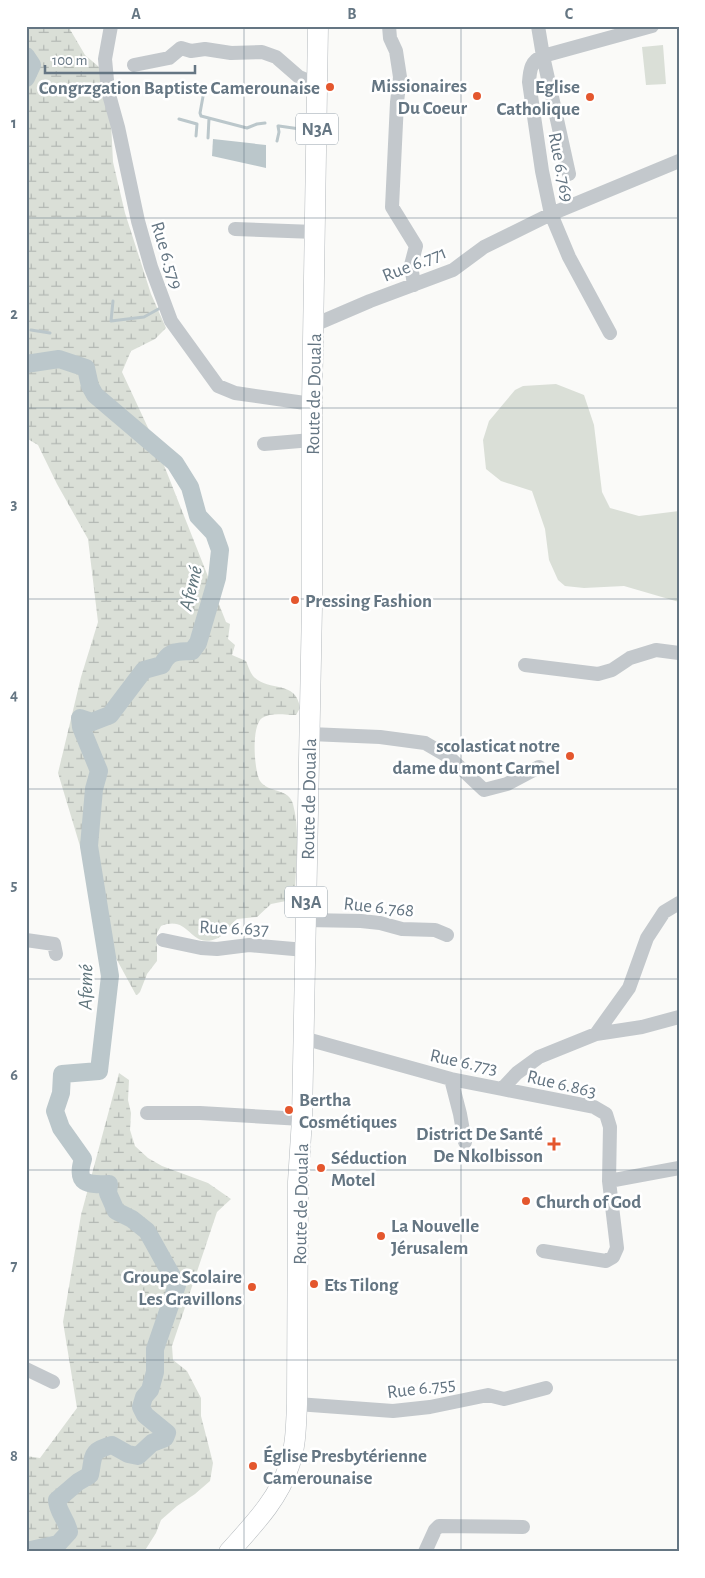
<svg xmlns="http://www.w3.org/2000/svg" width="705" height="1578" font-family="'Alegreya Sans',sans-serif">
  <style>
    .grass { fill: #dadfd7 }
    .wetland { fill: url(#wetland-marsh) }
    .water { fill: #bbc7cb }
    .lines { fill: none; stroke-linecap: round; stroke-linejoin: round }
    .stream { stroke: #bbc7cb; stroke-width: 3 }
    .river { stroke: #bbc7cb; stroke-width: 18 }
    .highway-casing { stroke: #b4b9bd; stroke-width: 21 }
    .minor { stroke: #c3c8cc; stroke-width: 14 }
    .highway { stroke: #fff; stroke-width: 20 }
    .grid { fill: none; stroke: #657683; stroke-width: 1; stroke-opacity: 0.55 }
    .poi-dot { fill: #e4572e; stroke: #fff; stroke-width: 2 }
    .labels { text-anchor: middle; stroke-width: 5; stroke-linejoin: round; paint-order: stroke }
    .shield { fill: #fff; stroke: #939fa8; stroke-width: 1 }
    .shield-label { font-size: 18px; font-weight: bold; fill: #657683 }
    .poi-label { font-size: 19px; font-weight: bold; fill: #657683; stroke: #fff; text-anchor: start }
    .street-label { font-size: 19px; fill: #657683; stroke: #fff }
    .water-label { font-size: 20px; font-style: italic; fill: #60757c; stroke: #fff }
    .neatline { fill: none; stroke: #657683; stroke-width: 2 }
    .grid-label { font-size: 16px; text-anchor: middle; font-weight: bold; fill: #657683 }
  </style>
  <defs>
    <pattern id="wetland-marsh" width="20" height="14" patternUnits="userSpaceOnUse" patternTransform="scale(1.25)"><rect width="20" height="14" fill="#dadfd7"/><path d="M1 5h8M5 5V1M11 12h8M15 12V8" fill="none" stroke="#b4b9b4"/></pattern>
  </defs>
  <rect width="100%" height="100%" fill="#fafaf8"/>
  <path class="grass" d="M663 45 666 84 646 85 642 47Z
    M556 384 584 395 594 425 602 492 610 508 639 516 679 511V602L624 586 584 588 565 586 558 580 549 560 545 529 532 491 501 481 486 469 483 440 489 421 515 390 523 386Z"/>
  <path class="wetland" d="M26 26H68L85 55 112 78 111 122 113 162 125 213 151 294 166 328 155 339 131 351 122 372 156 445 226 622 230 624 228 639 235 645 232 655 246 661C248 666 250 672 253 676 268 693 296 679 300 708L296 715C285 715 271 712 262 718 251 726 254 770 260 781 268 793 289 788 293 804 301 834 295 866 295 896L291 900 271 904 257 917 237 919C230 924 225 935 218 938 189 951 191 914 161 926L157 933V961L147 974 140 992 137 995H136L111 949 58 773 81 677 98 622 88 539 57 484 38 445 26 438Z
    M119 1073 129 1080 128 1100 131 1113 130 1130 135 1146 148 1158 162 1166 208 1183 231 1199 217 1212 172 1346 173 1360 187 1371 201 1398V1416L213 1463 210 1481 195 1494 177 1506 161 1520 156 1533 144 1552H26V1456L40 1458 77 1408 63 1322 81 1215Z"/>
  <path class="water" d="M213 139 266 145V168L212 156Z"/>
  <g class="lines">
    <path class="stream" d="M204 91 200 113 201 116 247 128 257 124 265 123
      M179 119 197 124 196 136
      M279 126 300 129
      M208 138 209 118
      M277 141 279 132 278 126
      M113 301 111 321 144 317 162 307
      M31 330 50 333"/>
    <path class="river" d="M26 56 32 65 26 78
      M26 364 59 359 86 368 90 386 95 395 175 463 190 487 198 516 214 533 220 550 217 578 198 643 192 651C177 652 169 650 162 665L144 670 110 715 92 722 80 718 81 727 99 771 94 789 89 846 110 976 99 1071 62 1074 61 1093 55 1111 61 1128 83 1159C75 1184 87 1185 109 1184L108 1193 116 1211 132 1219 147 1231 177 1285 155 1349V1372L150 1390 144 1397 141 1407 145 1415 167 1433 165 1438 152 1443 138 1456 128 1454 112 1445C90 1451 94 1455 90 1475L78 1482 57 1500C57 1511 67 1520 69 1532L58 1544 26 1551"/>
    <g class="highway-casing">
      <path id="highway" d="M229 1552C252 1526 278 1500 289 1466 296 1447 296 1425 297 1404L298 1182 302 1119 312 606V404L318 26"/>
    </g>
    <path class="minor" d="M111 26 105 59 108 91 118 127 138 221 151 267 171 321 218 386 235 393 312 404
      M389 26 390 38 396 51 400 77 397 102 392 207 416 246 411 265 414 285
      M538 26 543 56 652 26
      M134 65 169 58 181 48 191 51 205 49 231 53 262 52 276 57 299 77 318 85
      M569 174 543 56C531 61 530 69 529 82L542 171 551 214 679 161
      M235 229 315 232
      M314 325 370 301 453 270 484 247 551 214 569 257 610 333
      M264 444 312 440
      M525 665 598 674 612 670 630 658 656 650 679 653
      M310 734 380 737 425 743 449 757 484 790 507 784 539 767
      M306 920 361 921 380 923 402 929 435 930 447 935
      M26 940 54 944 56 954
      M163 940 201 948 217 949 249 945 305 950
      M596 1034 642 1027 679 1017
      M303 1038 451 1079 502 1089 517 1073 539 1057 596 1034 629 988 647 938 664 912 679 903
      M451 1079 460 1114 465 1142
      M502 1089 594 1107 606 1114 610 1127 609 1181 617 1248 613 1257 606 1261 543 1251
      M147 1113H200L302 1119
      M609 1181 679 1168
      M26 1369 53 1382
      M297 1404 393 1411 430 1407 488 1395 504 1399 546 1388
      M425 1552 435 1530 439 1526 523 1527"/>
    <use href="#highway" class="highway"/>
  </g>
  <path class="grid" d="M244 26V1552M461 26V1552M26 218H679M26 408H679M26 599H679M26 789H679M26 979H679M26 1170H679M26 1360H679"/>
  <g class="poi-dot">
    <circle cx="330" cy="87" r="5"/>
    <circle cx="477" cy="96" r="5"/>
    <circle cx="590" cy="97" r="5"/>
    <circle cx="295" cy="600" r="5"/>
    <circle cx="570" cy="756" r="5"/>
    <circle cx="289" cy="1110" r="5"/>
    <path d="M551.5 1136.5h5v5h5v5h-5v5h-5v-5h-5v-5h5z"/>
    <circle cx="321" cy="1168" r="5"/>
    <circle cx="526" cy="1201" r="5"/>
    <circle cx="381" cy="1236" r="5"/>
    <circle cx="314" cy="1284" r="5"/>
    <circle cx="252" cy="1287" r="5"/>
    <circle cx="253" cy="1466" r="5"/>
  </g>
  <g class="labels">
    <g class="shield">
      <rect x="296" y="113.5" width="42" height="31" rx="4"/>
      <rect x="285" y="886.5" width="42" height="31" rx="4"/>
    </g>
    <g class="shield-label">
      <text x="317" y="135">N3A</text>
      <text x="306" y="908">N3A</text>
    </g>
    <g class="poi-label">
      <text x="467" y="92" text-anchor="end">Missionaires<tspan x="467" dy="22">Du Coeur</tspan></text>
      <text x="580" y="93" text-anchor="end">Eglise<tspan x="580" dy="22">Catholique</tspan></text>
      <text x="320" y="94" text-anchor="end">Congrzgation Baptiste Camerounaise</text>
      <text x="305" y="607">Pressing Fashion</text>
      <text x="560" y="752" text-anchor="end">scolasticat notre<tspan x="560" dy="22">dame du mont Carmel</tspan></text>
      <text x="299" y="1106">Bertha<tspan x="299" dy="22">Cosmétiques</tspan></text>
      <text x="543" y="1140" text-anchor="end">District De Santé<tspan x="543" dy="22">De Nkolbisson</tspan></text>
      <text x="331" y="1164">Séduction<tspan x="331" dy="22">Motel</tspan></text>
      <text x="536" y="1208">Church of God</text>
      <text x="391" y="1232">La Nouvelle<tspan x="391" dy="22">Jérusalem</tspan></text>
      <text x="242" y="1283" text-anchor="end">Groupe Scolaire<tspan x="242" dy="22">Les Gravillons</tspan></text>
      <text x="324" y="1291">Ets Tilong</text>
      <text x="263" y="1462">Église Presbytérienne<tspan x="263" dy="22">Camerounaise</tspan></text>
    </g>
    <g class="street-label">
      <text transform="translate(562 167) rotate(79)" y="7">Rue 6.769</text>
      <text transform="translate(168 255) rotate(73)" y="7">Rue 6.579</text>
      <text transform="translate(414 263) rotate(-22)" y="7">Rue 6.771</text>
      <text transform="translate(313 394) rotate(-89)" y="7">Route de Douala</text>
      <text transform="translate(308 799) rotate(-89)" y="7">Route de Douala</text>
      <text transform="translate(379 906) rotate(6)" y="7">Rue 6.768</text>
      <text transform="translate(234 927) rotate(2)" y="7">Rue 6.637</text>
      <text transform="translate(464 1061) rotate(12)" y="7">Rue 6.773</text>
      <text transform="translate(562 1083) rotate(13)" y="7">Rue 6.863</text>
      <text transform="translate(300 1204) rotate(-89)" y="7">Route de Douala</text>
      <text transform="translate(421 1387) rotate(-7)" y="7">Rue 6.755</text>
    </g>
    <g class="water-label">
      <text transform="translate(190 588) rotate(-76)" y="7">Afemé</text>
      <text transform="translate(85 987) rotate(-89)" y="7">Afemé</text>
    </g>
  </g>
  <rect width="705" height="1578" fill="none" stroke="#ffffff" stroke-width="55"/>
  <path d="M45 65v8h150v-8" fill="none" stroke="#657683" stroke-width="2.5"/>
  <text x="52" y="65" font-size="15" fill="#657683" stroke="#ffffff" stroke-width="4" paint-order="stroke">100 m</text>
  <rect x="28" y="28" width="650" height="1522" class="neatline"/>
  <g class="grid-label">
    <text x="136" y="19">A</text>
    <text x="352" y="19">B</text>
    <text x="569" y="19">C</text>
    <text x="14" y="128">1</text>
    <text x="14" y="319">2</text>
    <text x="14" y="509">3</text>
    <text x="14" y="700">4</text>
    <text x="14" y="890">5</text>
    <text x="14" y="1080">6</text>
    <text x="14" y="1271">7</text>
    <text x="14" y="1461">8</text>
  </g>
</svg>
